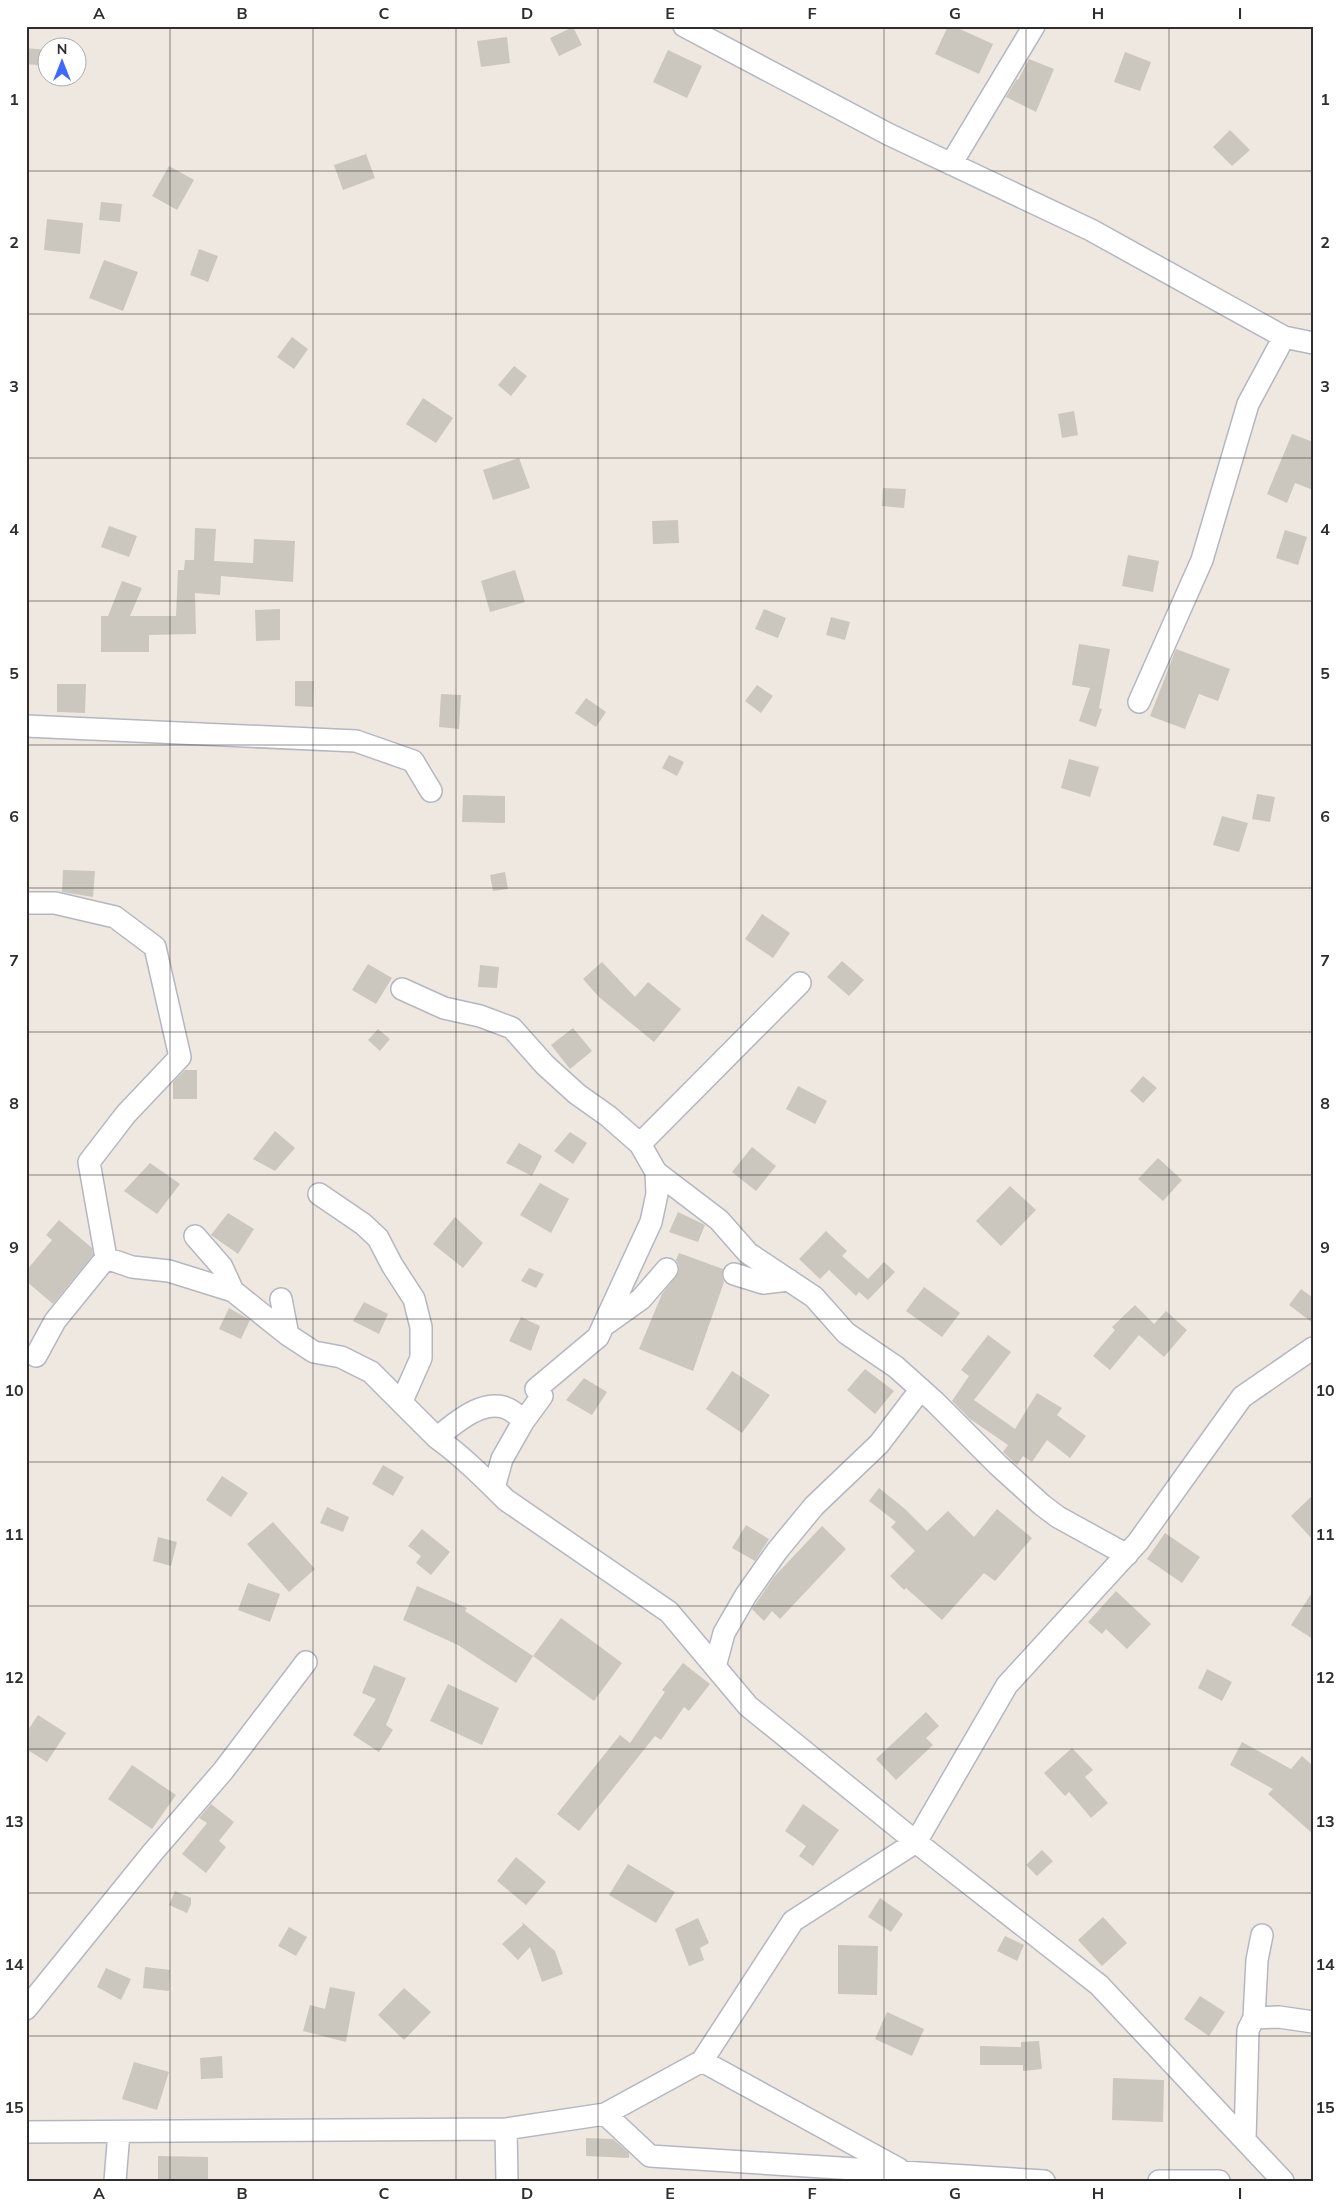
<svg xmlns="http://www.w3.org/2000/svg" width="1339" height="2207" font-family="Mulish,sans-serif">
  <style>
    .building { fill: #cbc6be }
    .lines { fill: none; stroke-linecap: round; stroke-linejoin: round }
    .minor-casing { stroke: #b4b7c1; stroke-width: 24 }
    .minor { stroke: #fff; stroke-width: 21 }
    .grid { fill: none; stroke: #2e2e2e; stroke-width: 1; stroke-opacity: 0.55 }
    .neatline { fill: none; stroke: #2e2e2e; stroke-width: 2 }
    .grid-label { font-size: 16px; text-anchor: middle; font-weight: bold; fill: #2e2e2e }
  </style>
  <rect width="100%" height="100%" fill="#efe8e0"/>
  <path class="building" d="M948 26H953L993 44 979 74 935 54Z
    M573 27 582 45 559 56 550 38Z
    M507 37 510 63 481 67 477 41Z
    M26 48 47 50 46 66 26 64Z
    M668 50 702 66 687 98 653 82Z
    M1125 52 1151 62 1140 91 1114 82Z
    M1029 59 1054 69 1036 112 1006 97 1017 79 1018 80Z
    M1230 130 1250 150 1232 166 1213 147Z
    M366 154 375 178 343 190 334 165Z
    M169 166 194 180 177 210 152 196Z
    M101 202 122 204 120 222 99 220Z
    M47 219 83 223 80 254 44 250Z
    M199 249 218 256 208 282 190 275Z
    M104 260 138 272 123 311 89 298Z
    M292 337 308 349 294 369 277 357Z
    M514 366 527 376 511 396 498 385Z
    M423 398 453 418 436 443 406 424Z
    M1074 411 1078 435 1062 438 1058 414Z
    M1292 434 1313 442V490L1295 483 1287 503 1267 494Z
    M519 458 530 488 493 500 483 470Z
    M883 488 906 489 904 508 882 506Z
    M678 520 679 543 653 544 652 521Z
    M109 526 137 536 129 557 101 547Z
    M195 528 216 529 214 561 253 563 254 539 295 541 293 582 221 576 220 595 195 593 196 634 149 635V652H101V616H108L122 581 142 588 130 616H176L178 570H184L185 560H194Z
    M1285 530 1307 537 1298 565 1276 558Z
    M1128 555 1159 561 1153 592 1122 586Z
    M515 570 525 602 490 612 481 581Z
    M280 609V640L256 641 255 610Z
    M764 609 786 618 778 638 755 629Z
    M831 617 850 622 845 640 826 635Z
    M1079 644 1110 649 1099 708 1102 709 1096 727 1079 721 1090 688 1072 685Z
    M1176 649 1230 669 1218 701 1199 694 1185 729 1150 716Z
    M295 681H314L313 707 295 706Z
    M57 684H86L85 713 57 712Z
    M757 685 773 696 761 713 745 701Z
    M441 694 461 695 459 729 439 727Z
    M586 698 606 712 596 727 575 713Z
    M669 755 684 762 677 776 662 768Z
    M1069 759 1099 767 1090 797 1061 788Z
    M1257 794 1275 797 1270 822 1252 819Z
    M463 795 505 796V823L462 822Z
    M1222 816 1248 823 1239 852 1213 845Z
    M63 870 95 871 93 897 62 892Z
    M505 872 508 889 493 891 490 875Z
    M762 914 790 933 773 958 745 939Z
    M842 961 864 980 849 996 827 977Z
    M602 962 635 997 648 982 681 1009 654 1042 599 997 583 979Z
    M368 964 392 978 376 1004 352 990Z
    M480 965 499 967 497 988 478 987Z
    M573 1028 592 1051 570 1069 551 1045Z
    M378 1029 390 1039 380 1051 368 1040Z
    M185 1070H197V1099H173V1082Z
    M1143 1076 1157 1088 1143 1103 1130 1091Z
    M798 1086 827 1101 815 1124 786 1109Z
    M275 1131 295 1148 275 1171 253 1159Z
    M570 1132 587 1143 573 1164 554 1151Z
    M519 1143 542 1156 532 1176 506 1163Z
    M752 1147 776 1166 756 1191 732 1172Z
    M1158 1158 1182 1180 1163 1201 1138 1179Z
    M150 1163 180 1184 157 1214 124 1191Z
    M540 1183 569 1199 551 1233 520 1215Z
    M1010 1186 1036 1210 1001 1246 976 1221Z
    M678 1212 705 1225 698 1242 669 1232Z
    M228 1213 254 1229 238 1254 211 1235Z
    M455 1217 483 1243 463 1268 433 1244Z
    M59 1220 92 1248 93 1255 53 1304 26 1281V1271L52 1240 46 1235Z
    M826 1231 847 1251 842 1256 868 1279 884 1262 895 1272 868 1300 859 1292 856 1296 829 1270 820 1279 799 1259Z
    M679 1253 723 1269 722 1276 724 1282 693 1371 639 1349 662 1294 679 1272V1265L676 1260Z
    M529 1268 544 1274 536 1288 521 1281Z
    M924 1287 960 1313 942 1337 906 1311Z
    M1301 1289 1313 1298V1323L1289 1305Z
    M364 1302 388 1314 379 1334 353 1321Z
    M1135 1305 1154 1324 1166 1311 1187 1330 1164 1357 1139 1335 1110 1370 1093 1356 1115 1330 1112 1327Z
    M229 1308 250 1320 241 1339 219 1329Z
    M521 1317 540 1326 531 1351 509 1341Z
    M988 1335 1011 1352 974 1400 1015 1429 1037 1393 1062 1408 1057 1415 1086 1436 1070 1458 1047 1440 1032 1462 1023 1456 1017 1465 1003 1452 1008 1445 970 1419 952 1401 969 1376 961 1370Z
    M865 1369 894 1391 875 1414 847 1390Z
    M732 1371 770 1395 742 1433 706 1409Z
    M584 1378 607 1392 592 1415 566 1400Z
    M383 1465 404 1477 393 1496 372 1484Z
    M222 1476 248 1493 231 1517 206 1500Z
    M879 1488 905 1509 927 1531 948 1511 974 1537 997 1509 1032 1538 995 1581 984 1573 942 1620 906 1588 904 1590 890 1576 915 1551 891 1527 896 1522 869 1501Z
    M1313 1495V1540L1291 1516Z
    M327 1507 349 1517 343 1532 320 1523Z
    M273 1522 315 1569 289 1592 247 1544Z
    M746 1525 769 1539 755 1561 732 1548Z
    M822 1526 846 1549 780 1619 772 1611 764 1621 752 1609 757 1602 774 1577Z
    M422 1529 450 1552 431 1575 416 1563 421 1556 408 1546Z
    M1165 1533 1200 1557 1182 1583 1147 1559Z
    M158 1537 177 1542 171 1566 153 1561Z
    M248 1583 280 1594 270 1622 238 1610Z
    M417 1586 467 1608 465 1611 533 1656 516 1683 458 1645 403 1620Z
    M1116 1591 1151 1624 1127 1649 1106 1629 1102 1634 1088 1622Z
    M1313 1591V1639L1291 1625Z
    M561 1618 622 1663 594 1701 533 1656Z
    M683 1663 710 1684 689 1711 684 1707 661 1740 655 1736 579 1831 557 1814 620 1735 630 1743 665 1692 662 1690Z
    M374 1665 406 1678 386 1725 393 1730 379 1752 353 1735 376 1699 362 1693Z
    M1207 1669 1232 1682 1222 1701 1198 1688Z
    M448 1684 499 1708 482 1745 430 1721Z
    M926 1712 939 1726 926 1738 933 1745 896 1780 876 1759Z
    M38 1715 66 1733 47 1762 26 1749V1733Z
    M1242 1742 1291 1769 1302 1756 1313 1766V1834L1268 1794 1273 1789 1230 1765Z
    M1072 1748 1093 1770 1085 1777 1108 1803 1091 1818 1069 1792 1065 1796 1044 1773Z
    M132 1765 176 1795 152 1829 108 1799Z
    M211 1804 234 1822 219 1841 226 1847 206 1873 182 1854 207 1823 199 1818Z
    M803 1804 839 1830 813 1866 799 1856 806 1846 785 1831Z
    M1042 1850 1053 1861 1037 1876 1026 1865Z
    M516 1857 546 1882 526 1905 497 1881Z
    M628 1864 675 1892 656 1923 609 1895Z
    M175 1891 191 1898V1904L187 1913 169 1905Z
    M880 1898 903 1914 891 1932 868 1917Z
    M1103 1917 1127 1943 1102 1966 1078 1940Z
    M698 1918 709 1943 700 1948 704 1960 689 1966 675 1929Z
    M522 1922 555 1951 563 1974 542 1982 530 1947 518 1960 502 1944 523 1925Z
    M289 1927 307 1937 296 1956 278 1946Z
    M1005 1936 1024 1945 1017 1961 997 1951Z
    M838 1945 878 1946 877 1995 838 1994Z
    M145 1967 170 1970 169 1991 143 1988Z
    M106 1968 131 1979 121 2000 97 1987Z
    M330 1987 355 1992 346 2042 303 2031 310 2005 325 2009Z
    M404 1988 431 2012 404 2040 378 2015Z
    M1200 1996 1225 2012 1209 2036 1184 2019Z
    M887 2012 924 2029 912 2056 875 2039Z
    M1039 2041 1042 2069 1023 2071V2065H980V2046L1021 2047V2042Z
    M222 2056 223 2078 201 2079 200 2058Z
    M134 2062 169 2072 157 2110 122 2099Z
    M1113 2078 1164 2080 1163 2122 1112 2120Z
    M586 2138 613 2139 629 2153V2158L586 2156Z
    M158 2156 208 2157V2181H158Z"/>
  <g class="lines">
    <g class="minor-casing">
      <path id="minor" d="M684 26 888 134 1091 230 1284 337 1313 343
        M951 164 1034 26
        M1139 702 1202 560 1248 404 1284 337
        M26 726 356 741 413 761 431 791
        M26 903H55L115 917 155 947 180 1057 126 1114 89 1162 106 1258 132 1267 169 1271 233 1291
        M402 989 444 1008 480 1016 512 1028 545 1065 577 1094 608 1116 640 1144 656 1172 657 1194 651 1222 598 1337 536 1389 542 1396 523 1422
        M640 1144 800 983
        M656 1172 719 1220 748 1253 814 1297 846 1333 896 1367 935 1402 998 1465 1042 1505 1058 1517 1127 1555
        M319 1194 363 1224 378 1238 392 1265 414 1299 421 1327V1358L402 1401
        M195 1236 222 1267 233 1291 288 1335
        M734 1274 763 1283 789 1280
        M281 1299 288 1335 314 1352 341 1357 371 1372 437 1438
        M606 1324 641 1299 667 1269
        M36 1356 55 1321 106 1258
        M494 1488 502 1459 523 1422C498 1387 461 1417 437 1438 462 1456 484 1478 506 1500L669 1612 748 1706 916 1842 1099 1985 1283 2181
        M715 1667 724 1633 746 1595 777 1551 814 1506 879 1444 921 1389
        M26 2009 153 1852 223 1771 306 1662
        M1254 2018 1257 1960 1262 1935
        M702 2061 899 2169
        M605 2114 702 2061 793 1921 916 1842 1007 1685 1138 1542 1242 1397 1313 1348
        M506 2129 507 2181
        M26 2132 506 2129 605 2114 650 2156 1044 2181
        M1245 2140 1248 2030 1254 2018 1279 2017 1313 2022
        M115 2181 119 2132
        M1159 2181H1219"/>
    </g>
    <use href="#minor" class="minor"/>
  </g>
  <path class="grid" d="M170 26V2181M313 26V2181M456 26V2181M598 26V2181M741 26V2181M884 26V2181M1026 26V2181M1169 26V2181M26 171H1313M26 314H1313M26 458H1313M26 601H1313M26 745H1313M26 888H1313M26 1032H1313M26 1175H1313M26 1319H1313M26 1462H1313M26 1606H1313M26 1749H1313M26 1893H1313M26 2036H1313"/>
  <rect width="1339" height="2207" fill="none" stroke="#ffffff" stroke-width="55"/>
  <g transform="translate(62 62)"><circle r="24" fill="#ffffff" stroke="#ababab"/>
  <path d="M0-4L9 19L0 12L-9 19Z" fill="#3f68fd"/>
  <text y="-8" font-size="14" font-weight="bold" text-anchor="middle" fill="#2e2e2e">N</text>
  </g>
  <rect x="28" y="28" width="1284" height="2152" class="neatline"/>
  <g class="grid-label">
    <text x="99" y="19">A</text>
    <text x="242" y="19">B</text>
    <text x="384" y="19">C</text>
    <text x="527" y="19">D</text>
    <text x="670" y="19">E</text>
    <text x="812" y="19">F</text>
    <text x="955" y="19">G</text>
    <text x="1098" y="19">H</text>
    <text x="1240" y="19">I</text>
    <text x="14" y="105">1</text>
    <text x="1325" y="105">1</text>
    <text x="14" y="248">2</text>
    <text x="1325" y="248">2</text>
    <text x="14" y="392">3</text>
    <text x="1325" y="392">3</text>
    <text x="14" y="535">4</text>
    <text x="1325" y="535">4</text>
    <text x="14" y="679">5</text>
    <text x="1325" y="679">5</text>
    <text x="14" y="822">6</text>
    <text x="1325" y="822">6</text>
    <text x="14" y="966">7</text>
    <text x="1325" y="966">7</text>
    <text x="14" y="1109">8</text>
    <text x="1325" y="1109">8</text>
    <text x="14" y="1253">9</text>
    <text x="1325" y="1253">9</text>
    <text x="14" y="1396">10</text>
    <text x="1325" y="1396">10</text>
    <text x="14" y="1540">11</text>
    <text x="1325" y="1540">11</text>
    <text x="14" y="1683">12</text>
    <text x="1325" y="1683">12</text>
    <text x="14" y="1827">13</text>
    <text x="1325" y="1827">13</text>
    <text x="14" y="1970">14</text>
    <text x="1325" y="1970">14</text>
    <text x="14" y="2113">15</text>
    <text x="1325" y="2113">15</text>
    <text x="99" y="2199">A</text>
    <text x="242" y="2199">B</text>
    <text x="384" y="2199">C</text>
    <text x="527" y="2199">D</text>
    <text x="670" y="2199">E</text>
    <text x="812" y="2199">F</text>
    <text x="955" y="2199">G</text>
    <text x="1098" y="2199">H</text>
    <text x="1240" y="2199">I</text>
  </g>
</svg>
